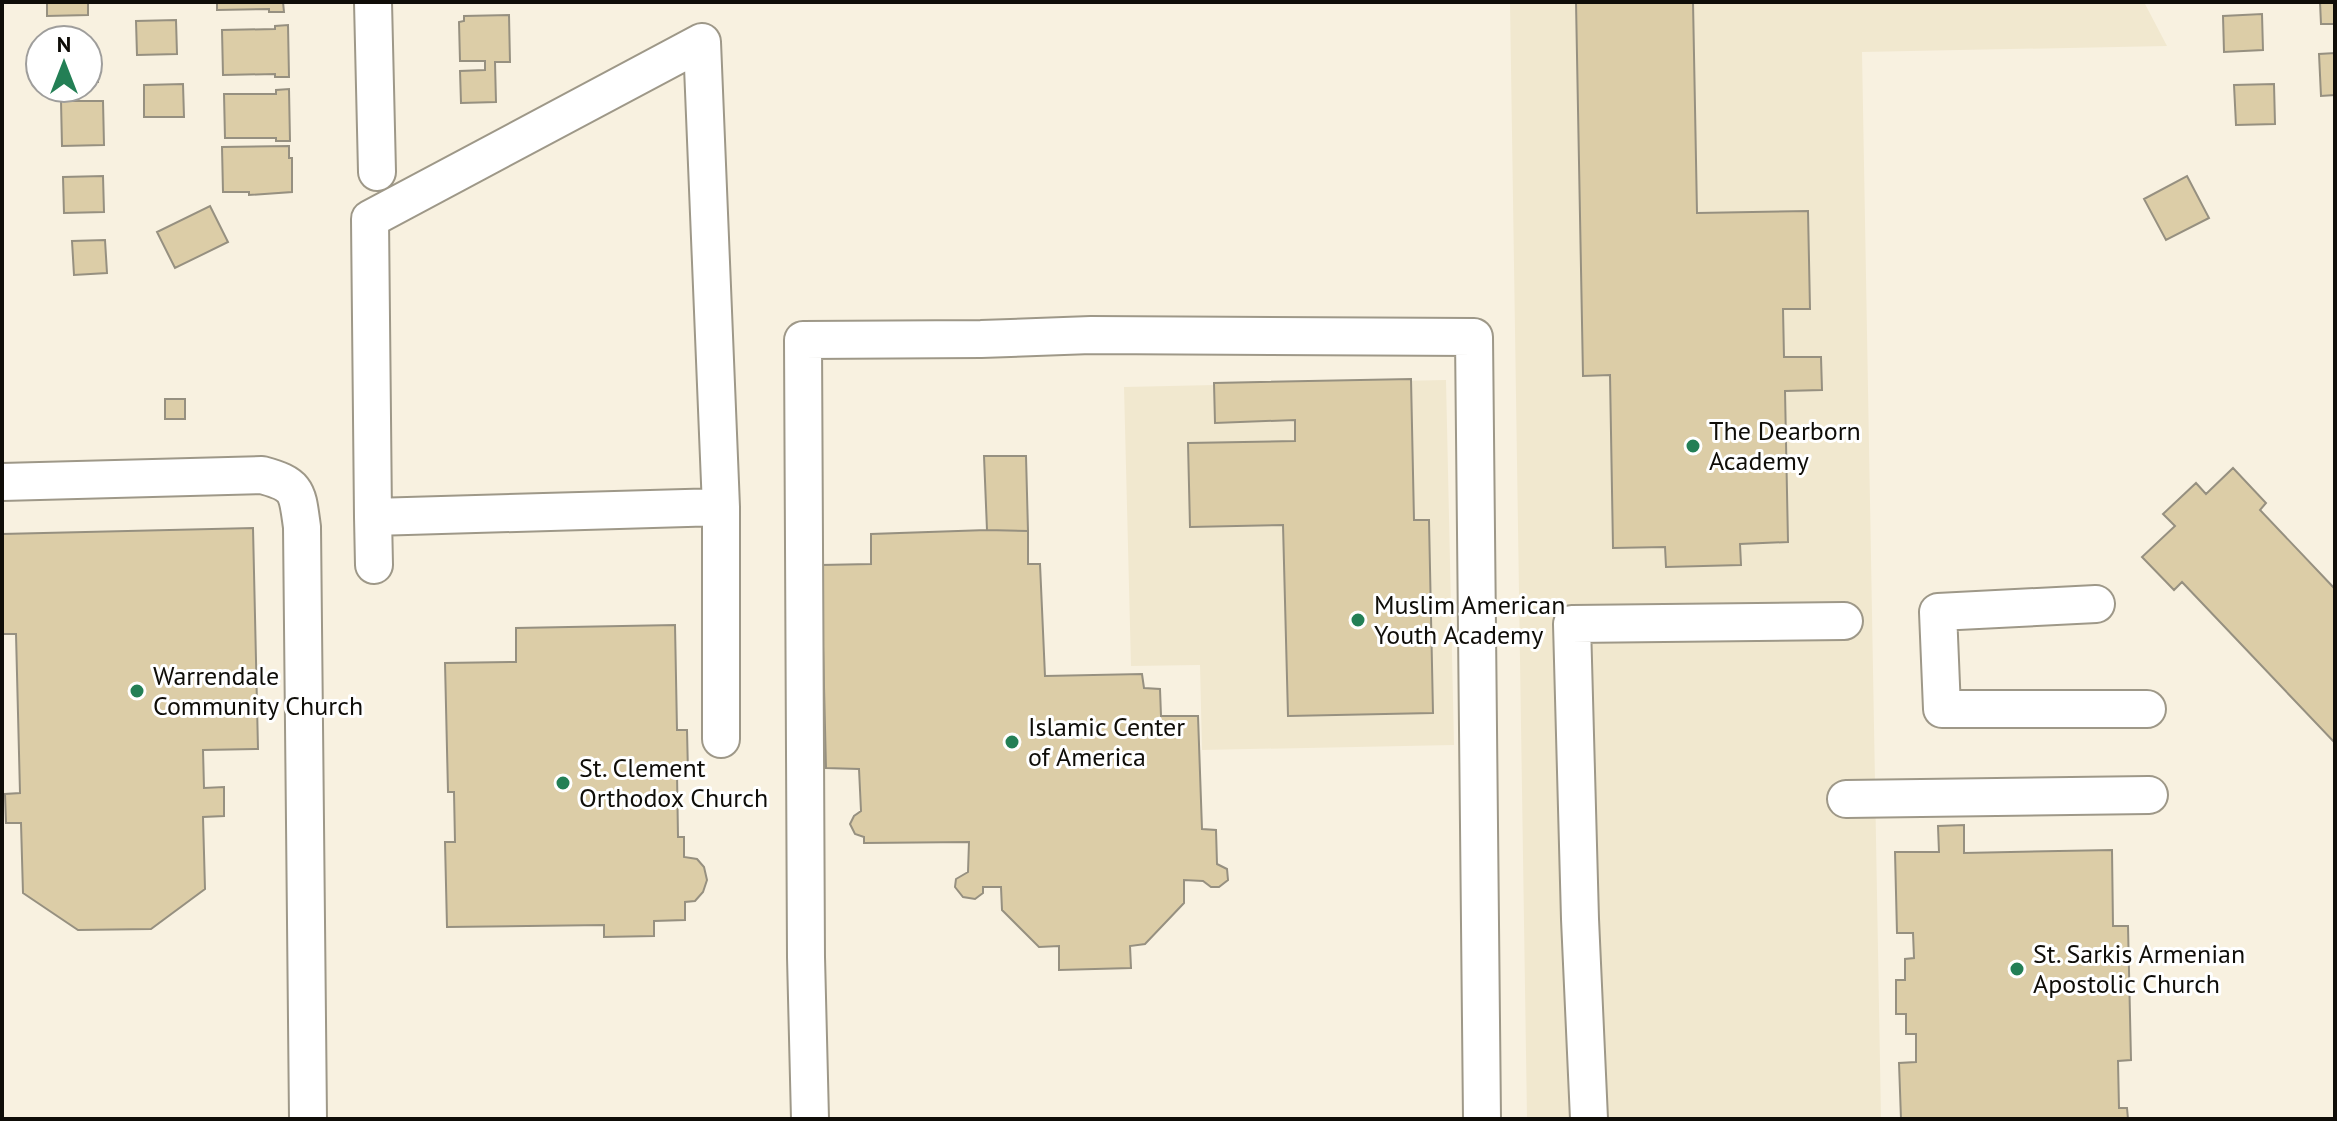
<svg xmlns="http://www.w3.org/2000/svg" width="2337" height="1121" font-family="'PT Sans',sans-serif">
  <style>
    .built { fill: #f1e8cf }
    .building { fill: #dccda7; stroke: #969080; stroke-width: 2 }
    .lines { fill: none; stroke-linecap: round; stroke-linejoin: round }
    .minor-casing { stroke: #9e9888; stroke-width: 40 }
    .minor { stroke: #fff; stroke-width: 36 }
    .poi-dot { fill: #237f55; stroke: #fff; stroke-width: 3 }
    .labels { text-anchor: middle; stroke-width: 6; stroke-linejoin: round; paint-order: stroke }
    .poi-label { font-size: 26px; fill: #0f0d08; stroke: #fff; text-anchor: start }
  </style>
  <rect width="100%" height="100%" fill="#f8f1e0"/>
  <path class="built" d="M1510 2H2144L2167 46 1862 52 1881 1119H1527Z
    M1446 380 1454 745 1202 750 1200 665 1131 666 1124 387Z"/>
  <path class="building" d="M47 2H88V15L47 16Z
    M217 2H283L284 12H269V9L217 10Z
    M1576 2H1693L1697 213 1808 211 1810 309H1783L1784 357H1821L1822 390 1785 391 1788 542 1740 544 1741 565 1666 567 1665 547 1613 548 1610 375 1583 376Z
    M2320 2H2335V24H2321Z
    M2262 14 2263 50 2224 52 2223 16Z
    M509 15 510 62H495L496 102 461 103 460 71 485 70V61H460L459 22 464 21V16Z
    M176 20 177 54 137 55 136 21Z
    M288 25 289 77H275V74L223 75 222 30 275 29V26Z
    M88 46H96L98 82H88Z
    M2335 53V95L2321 96 2319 54Z
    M183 84 184 117H144V85Z
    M2274 84 2275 124 2236 125 2234 85Z
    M289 89 290 141H276V138H225L224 94H276V90Z
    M61 101H103L104 145 62 146Z
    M289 146V158H292V192L249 195V192H223L222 147Z
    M103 176 104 212 64 213 63 177Z
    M2187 176 2209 218 2166 240 2144 199Z
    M210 206 228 242 175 268 157 232Z
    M105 240 107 273 74 275 72 241Z
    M1411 379 1414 520H1429L1433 713 1288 716 1283 525 1190 527 1188 443 1295 441V420L1215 423 1214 383Z
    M165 399H185V419H165Z
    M984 456H1026L1028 531 987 530Z
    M2233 468 2266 503 2260 510 2335 589V743L2182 582 2174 590 2142 557 2175 526 2163 514 2196 483 2206 494Z
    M253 528 258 749 203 750 204 788 224 787V816L203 817 205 889 151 929 78 930 23 893 21 823H6L5 794 20 793 16 634H2V534Z
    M987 530 1028 531V564H1040L1045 676 1142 674 1144 688 1160 689 1161 716H1198L1202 829 1216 830 1217 864 1227 869 1228 880 1219 887H1211L1203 881 1184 880V903L1145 944 1130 946 1131 968 1059 970V946L1039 947 1002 910 1001 887H983V893L975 899 963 897 955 887 956 879 968 872 969 842 864 843V837L855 834 850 824 854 816 861 811 859 769 826 768 821 565 871 564V534Z
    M675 625 677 730H687L688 773H677L678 837H684V857L697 859 704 867 707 880 703 892 695 901 685 902V920L654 921V936L604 937V925L447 927 445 842H455L454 792H448L445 663 516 662V628Z
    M1964 825V853L2112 850 2113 926H2128L2131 1060 2118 1061 2119 1108H2127L2128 1119H1901L1899 1063 1916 1062V1034H1906V1014H1896V980H1905V959L1914 958 1913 933H1897L1895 852H1939L1938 826Z"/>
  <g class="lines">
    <g class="minor-casing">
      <path id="minor" d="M373 2 377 172
        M2 482 262 475C299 485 297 492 302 527L308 1119
        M373 517 721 507 702 42 370 219 373 517 374 565
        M2096 604 1938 612 1942 709H2147
        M721 739V507
        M1846 799 2149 795
        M810 1119 806 957 803 340 981 339 1091 335 1474 337 1482 1119
        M1589 1119 1580 919 1572 624 1844 621"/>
    </g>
    <use href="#minor" class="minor"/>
  </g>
  <g class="poi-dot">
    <circle cx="1693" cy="446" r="8"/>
    <circle cx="1358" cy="620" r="8"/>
    <circle cx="137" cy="691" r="8"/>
    <circle cx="1012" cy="742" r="8"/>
    <circle cx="563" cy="783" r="8"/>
    <circle cx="2017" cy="969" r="8"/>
  </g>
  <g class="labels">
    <g class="poi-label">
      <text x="1709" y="440">The Dearborn<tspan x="1709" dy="30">Academy</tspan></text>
      <text x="1374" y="614">Muslim American<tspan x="1374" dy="30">Youth Academy</tspan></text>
      <text x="153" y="685">Warrendale<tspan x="153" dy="30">Community Church</tspan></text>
      <text x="1028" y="736">Islamic Center<tspan x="1028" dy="30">of America</tspan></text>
      <text x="579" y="777">St. Clement<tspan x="579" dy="30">Orthodox Church</tspan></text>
      <text x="2033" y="963">St. Sarkis Armenian<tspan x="2033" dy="30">Apostolic Church</tspan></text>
    </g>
  </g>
  <rect width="2337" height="1121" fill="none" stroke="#0f0d08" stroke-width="8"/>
  <g transform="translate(64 64)"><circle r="38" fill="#ffffff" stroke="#9f9e9c" stroke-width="2"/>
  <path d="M0-6L14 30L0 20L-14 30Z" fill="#237f55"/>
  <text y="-12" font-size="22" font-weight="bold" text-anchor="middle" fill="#0f0d08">N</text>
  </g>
</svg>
